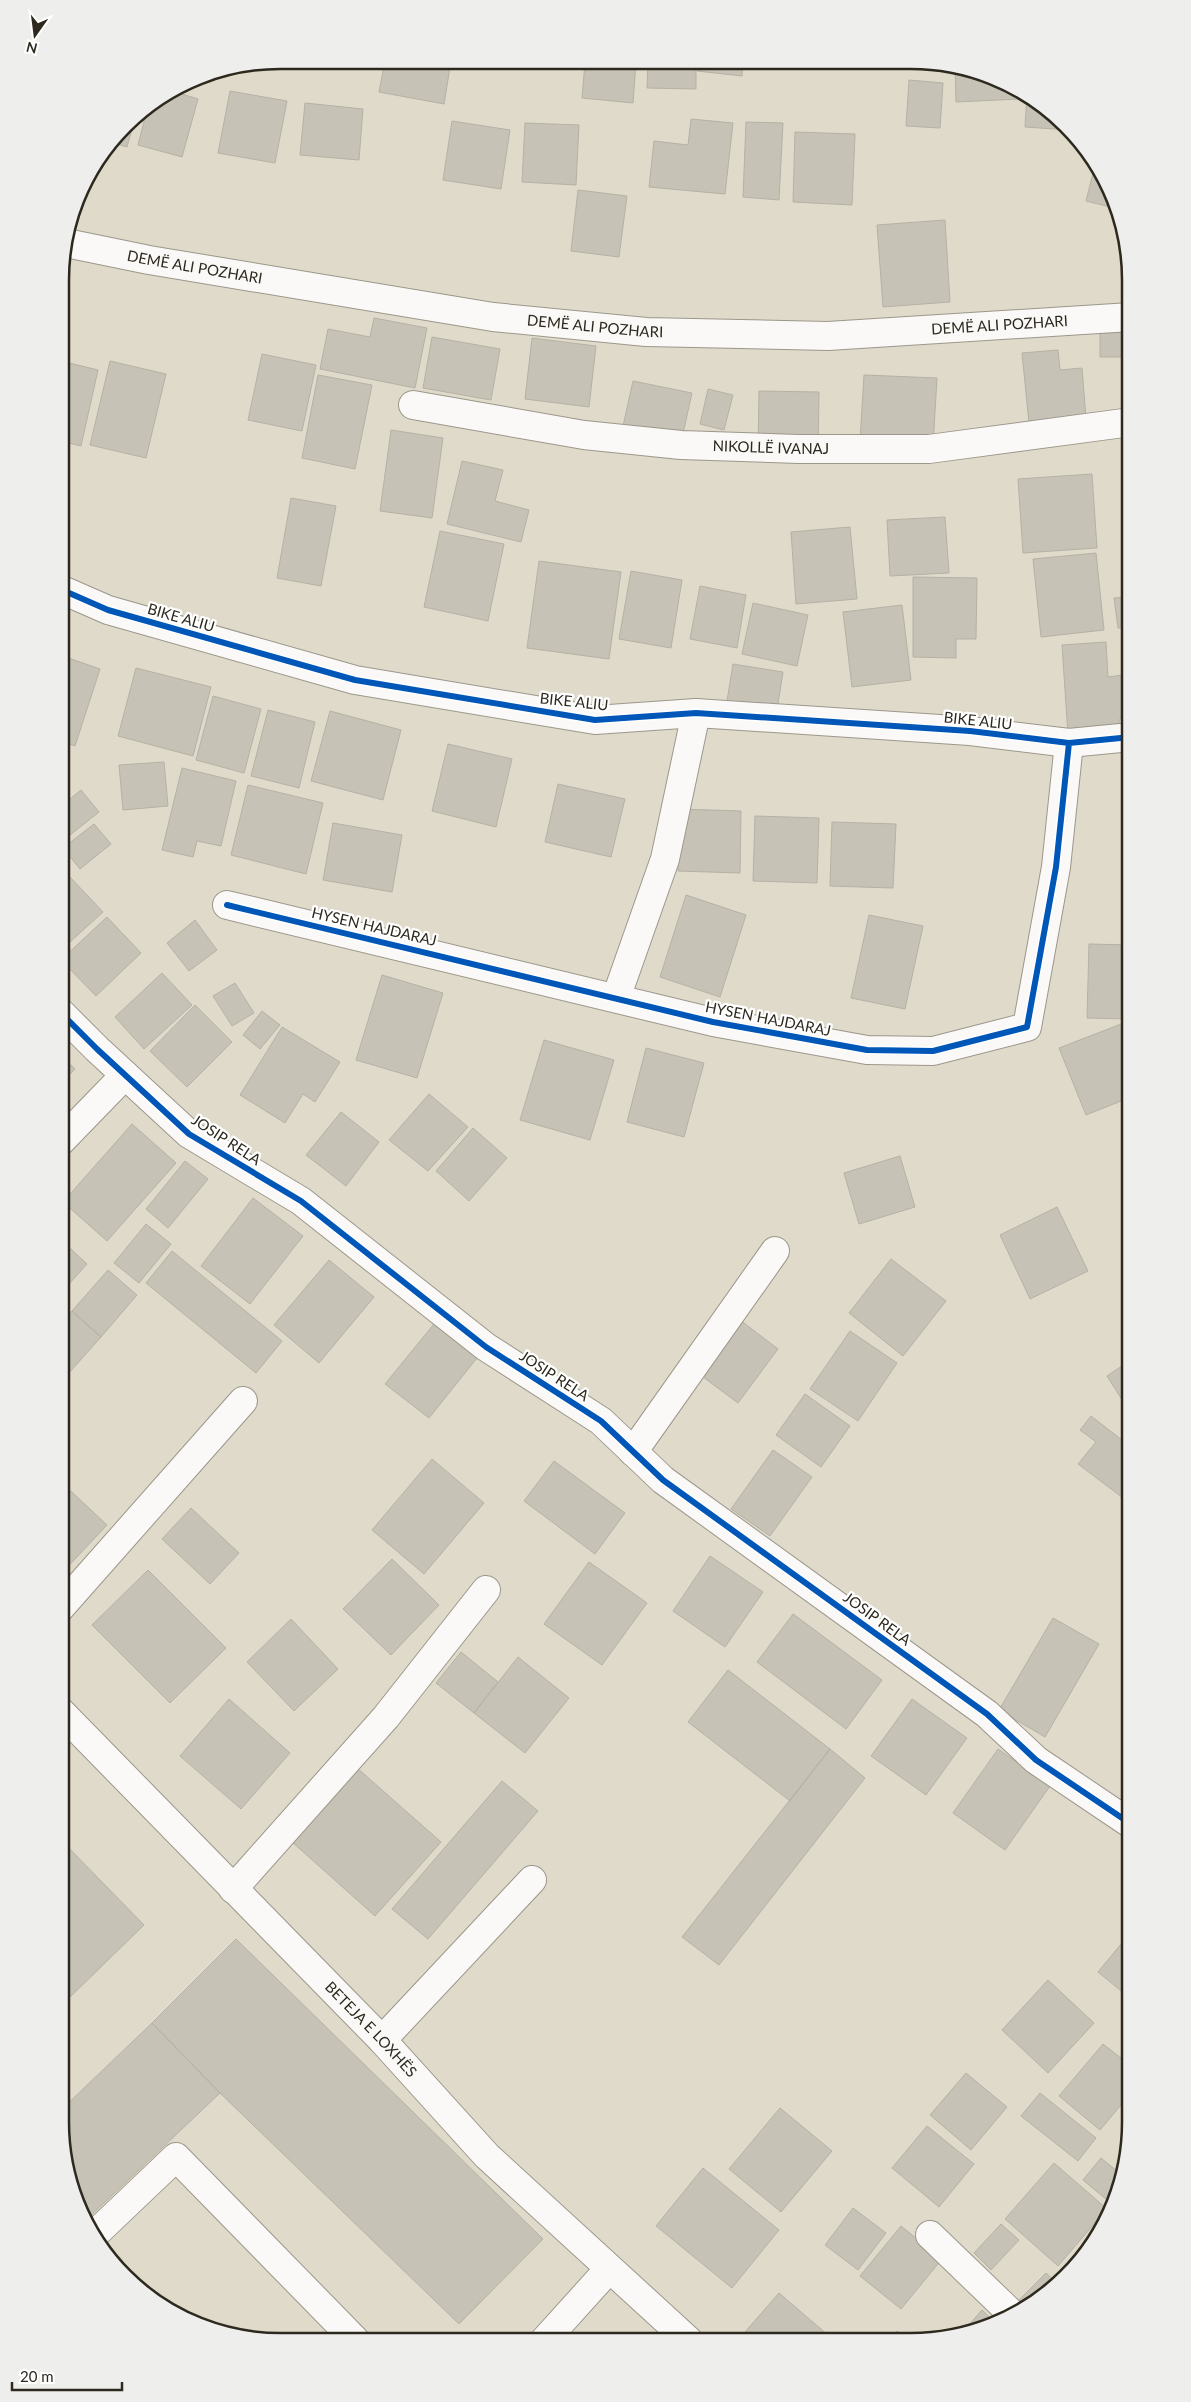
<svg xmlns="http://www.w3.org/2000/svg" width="1191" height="2402" font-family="Lato,sans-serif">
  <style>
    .building { fill: #c7c2b6; stroke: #b6b1a5 }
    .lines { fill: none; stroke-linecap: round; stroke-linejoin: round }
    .minor-casing { stroke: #9c978b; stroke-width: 30 }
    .minor { stroke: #faf9f7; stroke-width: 28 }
    .cycleway-casing { stroke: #fff; stroke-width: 9 }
    .cycleway { stroke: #0057b8; stroke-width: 6 }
    .labels { text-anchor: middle; stroke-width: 4.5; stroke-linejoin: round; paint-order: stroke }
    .street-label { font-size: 15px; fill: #2d291e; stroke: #fff }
    .rim { fill: none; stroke: #2d291e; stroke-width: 2.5 }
  </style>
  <rect width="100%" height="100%" fill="#e0daca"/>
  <path class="building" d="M385 61H451L444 104 379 92Z
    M585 62H636L633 103 582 98Z
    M648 62 696 63V89L647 88Z
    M698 63H743L742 76 697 71Z
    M955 64 1009 83 1021 91V99L956 102Z
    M909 80 943 83 940 128 906 126Z
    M172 91 198 99 182 157 138 145 148 106Z
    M230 91 287 101 275 163 218 153Z
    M1027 95 1056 115 1070 130 1025 127Z
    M305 103 363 109 359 160 300 155Z
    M136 114 127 147 113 143 135 115Z
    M691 119 733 123 725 194 649 187 654 141 688 145Z
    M452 121 510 130 501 189 443 180Z
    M746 122 783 123 779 200 743 197Z
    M525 123 579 125 576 185 522 182Z
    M795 132 855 134 852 205 793 202Z
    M1096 161 1119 209 1086 201Z
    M578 190 627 196 619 257 571 251Z
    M945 220 950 302 883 307 877 225Z
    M1127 257 1131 279V281H1127Z
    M374 318 427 328 415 388 320 369 328 329 370 337Z
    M1131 326V357H1100V327Z
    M432 337 500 349 491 400 423 388Z
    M532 338 596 346 589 407 525 399Z
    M1058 350 1060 370 1082 368 1086 418 1029 423 1022 353Z
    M262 354 316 365 302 431 248 420Z
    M110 361 166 374 146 458 90 445Z
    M65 362 98 370 81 446 60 441V382Z
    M318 375 372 385 355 469 302 458Z
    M864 375 937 378 933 446 860 441Z
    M633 381 692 393 680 447 621 435Z
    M708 389 733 395 724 430 700 424Z
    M759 391 819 392 818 454 758 453Z
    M391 430 443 438 432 518 380 511Z
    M462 461 503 470 495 501 529 510 521 542 447 524Z
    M1092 474 1097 548 1023 553 1018 479Z
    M291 498 336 506 321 586 277 578Z
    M945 517 949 573 890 576 887 520Z
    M850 527 857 599 796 604 791 532Z
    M440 531 504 544 488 621 424 607Z
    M1096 553 1104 630 1041 637 1033 559Z
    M539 561 621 572 609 659 527 648Z
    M631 571 682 580 671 648 619 639Z
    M913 577 977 578 976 639H956V658L913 657Z
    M700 586 746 595 737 648 690 639Z
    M1131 597V627L1118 628 1114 598Z
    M753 603 808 615 797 666 742 654Z
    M902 605 911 680 852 687 843 612Z
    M1106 642 1108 677 1123 675 1125 705 1118 725 1068 735 1062 645Z
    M60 655 100 669 75 746 60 741Z
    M733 664 783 672 777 710 727 701Z
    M136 668 211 687 193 756 118 736Z
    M213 696 261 709 244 773 196 760Z
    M268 710 315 722 299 788 251 776Z
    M330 711 401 730 383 800 311 781Z
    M448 744 512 759 496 827 432 811Z
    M164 762 168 806 123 810 119 765Z
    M182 768 236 781 221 846 197 841 193 857 162 850Z
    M558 784 625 799 611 857 545 842Z
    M248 785 323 803 306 874 231 855Z
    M81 790 99 812 60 843V807Z
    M679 809 741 811 740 873 678 871Z
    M755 816 819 818 817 883 753 881Z
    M832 822 896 824 893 888 830 886Z
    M333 823 402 835 392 892 323 880Z
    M94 824 111 844 80 869 63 848Z
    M70 877 103 912 60 951V886Z
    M686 895 746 915 720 997 660 977Z
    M869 915 923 926 905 1009 851 998Z
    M107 917 141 953 96 996 61 960Z
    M195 920 217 950 189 971 167 943Z
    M1089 944 1131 945V1019L1087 1018Z
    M162 973 192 1005 144 1049 115 1017Z
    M382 975 443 993 417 1078 356 1060Z
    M235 983 254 1013 232 1026 213 996Z
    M195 1005 232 1042 187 1087 150 1051Z
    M262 1011 280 1025 260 1049 243 1035Z
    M1129 1021 1131 1026V1097L1086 1115 1059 1048Z
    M282 1027 340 1062 315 1102 303 1094 285 1123 240 1095Z
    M544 1040 614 1060 590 1140 520 1120Z
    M646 1048 704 1063 684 1137 627 1122Z
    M60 1055 75 1069 60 1084Z
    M429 1094 468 1127 428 1171 389 1140Z
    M341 1112 379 1142 346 1186 306 1155Z
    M132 1124 176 1163 107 1241 63 1202Z
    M473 1128 507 1158 469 1201 436 1171Z
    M900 1156 915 1207 859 1224 844 1173Z
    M185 1161 208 1179 168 1228 146 1209Z
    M253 1198 303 1236 250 1304 201 1266Z
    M1057 1207 1088 1271 1030 1299 1000 1235Z
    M146 1224 171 1244 139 1283 114 1263Z
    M60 1239 87 1264 60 1294Z
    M172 1251 282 1341 256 1373 146 1283Z
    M891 1259 946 1301 903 1356 849 1313Z
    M329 1260 374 1297 319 1363 274 1325Z
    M108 1270 137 1295 101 1337 72 1311Z
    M72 1311 101 1337 60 1383V1324Z
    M740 1320 778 1349 738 1403 699 1374Z
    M434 1324 477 1358 429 1418 385 1384Z
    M850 1331 897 1363 858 1421 810 1389Z
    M1131 1360V1414L1107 1376Z
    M805 1394 850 1426 821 1467 776 1435Z
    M1091 1416 1131 1447V1504L1078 1464 1096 1442 1080 1430Z
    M773 1450 812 1477 770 1536 731 1509Z
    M432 1459 484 1503 424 1574 372 1530Z
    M554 1461 625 1513 595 1554 524 1501Z
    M60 1481 107 1525 60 1575Z
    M191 1508 239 1553 210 1584 162 1539Z
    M710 1556 763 1592 725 1647 673 1611Z
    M392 1559 439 1605 391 1655 343 1609Z
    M589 1562 647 1603 602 1665 544 1624Z
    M148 1570 226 1648 170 1703 92 1625Z
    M793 1614 882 1680 846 1729 757 1662Z
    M1053 1618 1099 1644 1045 1737 999 1710Z
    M291 1619 338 1669 294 1711 247 1662Z
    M461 1652 498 1682 474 1713 436 1683Z
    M518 1657 569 1698 525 1753 474 1713Z
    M728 1670 830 1749 790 1801 688 1722Z
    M229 1699 290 1753 241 1809 180 1756Z
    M912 1699 967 1738 926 1795 871 1756Z
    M830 1749 865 1778 719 1965 682 1937Z
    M998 1749 1050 1786 1005 1850 953 1813Z
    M356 1767 441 1842 375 1916 291 1841Z
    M502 1781 538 1811 428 1939 392 1909Z
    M60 1839 144 1925 68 1999 60 1990Z
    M236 1939 543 2239 459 2324 220 2093 152 2023Z
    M1121 1944 1131 1951V1999L1098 1972Z
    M1048 1980 1094 2023 1048 2073 1002 2030Z
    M152 2023 220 2093 85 2221 72 2193 60 2111Z
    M1103 2044 1131 2066V2093L1100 2130 1059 2096Z
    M966 2073 1007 2107 971 2150 930 2115Z
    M1040 2093 1096 2138 1078 2161 1021 2116Z
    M780 2108 832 2151 781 2212 729 2169Z
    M927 2126 974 2164 939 2207 892 2168Z
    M1101 2158 1123 2176 1119 2193 1113 2205 1083 2180Z
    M1054 2163 1107 2209 1058 2266 1005 2219Z
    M703 2168 779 2230 732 2288 656 2226Z
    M853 2208 886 2233 858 2270 825 2245Z
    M1001 2224 1019 2240 991 2270 974 2253Z
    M901 2226 942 2259 901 2309 860 2276Z
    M1046 2273 1057 2283 1027 2308 1019 2300Z
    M779 2293 836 2342H794L783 2333 776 2342H740L738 2340Z
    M982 2310 996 2323 982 2330 961 2334Z
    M897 2331 909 2342H887Z"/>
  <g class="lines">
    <g class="minor-casing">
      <g id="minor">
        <path id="s1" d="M66 243 149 260 493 317 646 332 828 336 1131 317"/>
        <path id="s2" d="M413 405 584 435 681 445 799 449H929L1131 422"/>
        <path d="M60 589 108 610 355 680 595 720 696 713 970 731 1069 743 1131 737"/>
        <path d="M227 905 713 1022 867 1050 933 1051 1027 1027 1056 867 1069 743"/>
        <path d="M616 998 665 859 696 713"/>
        <path d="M60 1012 97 1049 189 1134 301 1201 486 1347 601 1421 663 1480 987 1714 1036 1760 1131 1824"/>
        <path d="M60 1142 125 1075"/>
        <path d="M633 1452 775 1251"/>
        <path d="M60 1608 243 1401"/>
        <path id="s3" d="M60 1711 382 2040 487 2156 689 2341"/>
        <path d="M233 1889 386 1717 486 1590"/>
        <path d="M382 2040 532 1880"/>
        <path d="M930 2235 1013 2315"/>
        <path d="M93 2236 176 2157 355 2340"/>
        <path d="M544 2341 609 2269"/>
      </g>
    </g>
    <use href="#minor" class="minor"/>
    <g class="cycleway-casing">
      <path id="cycleway" d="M60 589 108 610 355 680 595 720 696 713 970 731 1069 743 1131 737
        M227 905 713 1022 867 1050 933 1051 1027 1027 1056 867 1069 743
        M60 1012 97 1049 189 1134 301 1201 486 1347 601 1421 663 1480 987 1714 1036 1760 1131 1824"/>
    </g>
    <use href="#cycleway" class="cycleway"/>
  </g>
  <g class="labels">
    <g class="street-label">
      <text dy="5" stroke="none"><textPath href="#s1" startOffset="131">DEMË ALI POZHARI</textPath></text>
      <text dy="5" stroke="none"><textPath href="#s1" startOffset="536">DEMË ALI POZHARI</textPath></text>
      <text dy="5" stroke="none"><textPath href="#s1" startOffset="941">DEMË ALI POZHARI</textPath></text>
      <text dy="5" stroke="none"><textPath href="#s2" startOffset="361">NIKOLLË IVANAJ</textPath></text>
      <text transform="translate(181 618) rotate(16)" y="5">BIKE ALIU</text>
      <text transform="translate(574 702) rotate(6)" y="5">BIKE ALIU</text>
      <text transform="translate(978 721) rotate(6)" y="5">BIKE ALIU</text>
      <text transform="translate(374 927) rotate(13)" y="5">HYSEN HAJDARAJ</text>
      <text transform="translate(768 1019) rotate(11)" y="5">HYSEN HAJDARAJ</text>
      <text transform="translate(226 1140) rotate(33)" y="5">JOSIP RELA</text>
      <text transform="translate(554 1376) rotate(33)" y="5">JOSIP RELA</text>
      <text transform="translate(877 1619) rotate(36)" y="5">JOSIP RELA</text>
      <text dy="5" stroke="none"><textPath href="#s3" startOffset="445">BETEJA E LOXHËS</textPath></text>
    </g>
  </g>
  <path d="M0 0H1191V2402H0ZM280 69H911A211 211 0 0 1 1122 280V2122A211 211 0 0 1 911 2333H280A211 211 0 0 1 69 2122V280A211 211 0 0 1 280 69Z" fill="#eeeeed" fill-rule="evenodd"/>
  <path class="rim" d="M280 69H911A211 211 0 0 1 1122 280V2122A211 211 0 0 1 911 2333H280A211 211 0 0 1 69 2122V280A211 211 0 0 1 280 69Z"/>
  <g transform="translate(35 35) rotate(194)" stroke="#ffffff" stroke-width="4" paint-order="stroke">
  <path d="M0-4L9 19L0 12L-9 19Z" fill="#2d291e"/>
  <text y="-8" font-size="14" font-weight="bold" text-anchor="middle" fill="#2d291e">N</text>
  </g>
  <path d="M12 2382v8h110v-8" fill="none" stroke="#2d291e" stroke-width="2.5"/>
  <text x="20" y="2382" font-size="15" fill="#2d291e" stroke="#ffffff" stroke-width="4" paint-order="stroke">20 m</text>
</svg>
